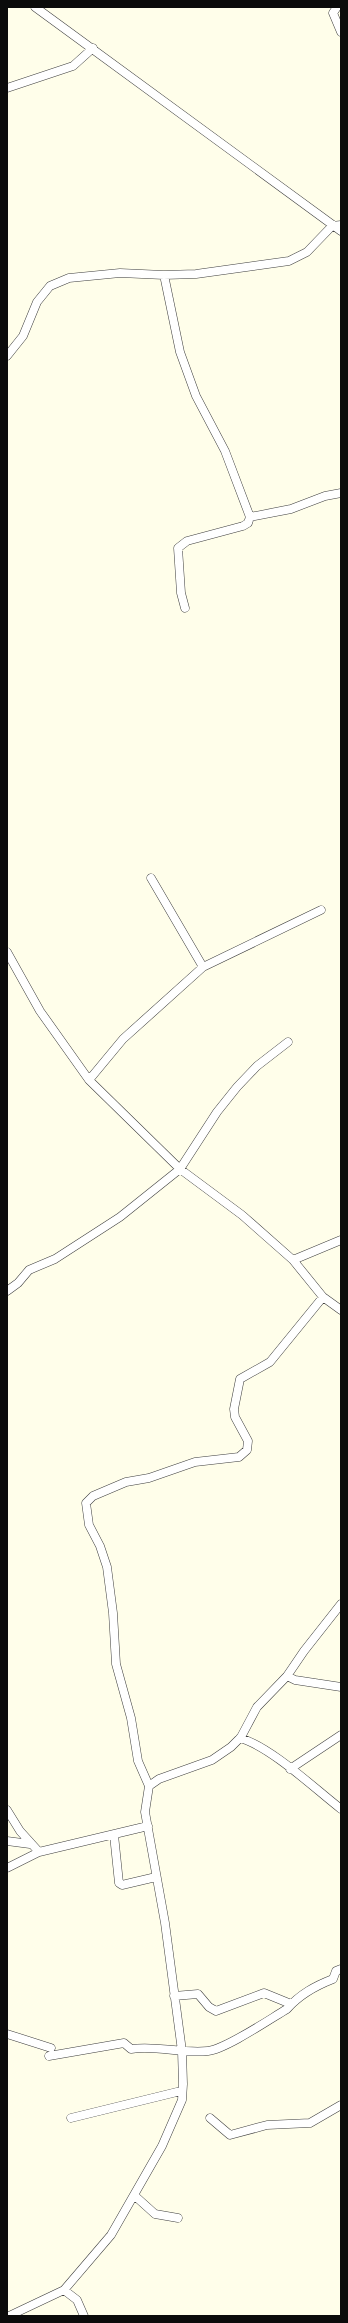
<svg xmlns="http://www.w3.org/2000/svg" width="348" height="2323" font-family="Literata,serif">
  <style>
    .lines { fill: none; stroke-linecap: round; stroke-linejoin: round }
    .street-casing { stroke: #3e3e3e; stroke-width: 9 }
    .street { stroke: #fff; stroke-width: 8 }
  </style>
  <rect width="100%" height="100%" fill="#fffeea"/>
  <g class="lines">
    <g class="street-casing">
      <path id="street" d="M35 7 341 231
        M337 7 333 13 341 32
        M7 88 73 66 93 48
        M164 275 180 352 196 396 225 451 250 517 248 523 243 526 187 541 178 548 181 593 185 608
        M7 356 23 336 37 302 50 286 69 278 120 273 164 275 196 274 289 261 307 252 332 226 341 225
        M250 517 291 509 325 496 341 493
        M151 878 203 967
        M7 952 40 1011 89 1080 180 1169 242 1215 293 1260 323 1297 341 1310
        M89 1080 123 1039 203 967 321 910
        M293 1260 341 1240
        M7 1291 18 1283 29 1270 55 1259 120 1217 180 1169 217 1112 237 1087 257 1066 288 1042
        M287 1676 304 1651 341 1604
        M240 1738C271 1747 314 1788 341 1809
        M290 1769 341 1735
        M149 1786 159 1779 212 1760 231 1747 241 1737 257 1707 287 1676 295 1680 341 1687
        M7 1810 20 1831 39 1852
        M114 1835 119 1883 122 1885 156 1877
        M7 1841 30 1844
        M7 1868 39 1852 148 1826
        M174 1996 198 1994 209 2007 216 2011 264 1993 291 2004
        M7 2034 51 2048
        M49 2056 124 2043 131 2049C157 2045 182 2054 208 2051 226 2049 270 2019 287 2009 300 1994 315 1986 333 1979L336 1971 341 1969
        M71 2118 181 2091
        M210 2118 230 2135 267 2125 310 2123 341 2105
        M135 2196 155 2214 178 2218
        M64 2290 77 2300 84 2316
        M9 2316 64 2290 111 2235 162 2146 182 2100 183 2084 182 2051 165 1923 145 1812 149 1786 138 1761 131 1718 116 1664 113 1613 107 1567 100 1546 89 1525 86 1503 93 1496 126 1482 149 1478 195 1462 239 1457 247 1450 248 1441 235 1417 234 1409 240 1379 270 1362 323 1297"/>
    </g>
    <use href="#street" class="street"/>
  </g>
  <rect width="348" height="2323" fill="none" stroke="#0b0b0b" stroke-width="16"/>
</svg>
